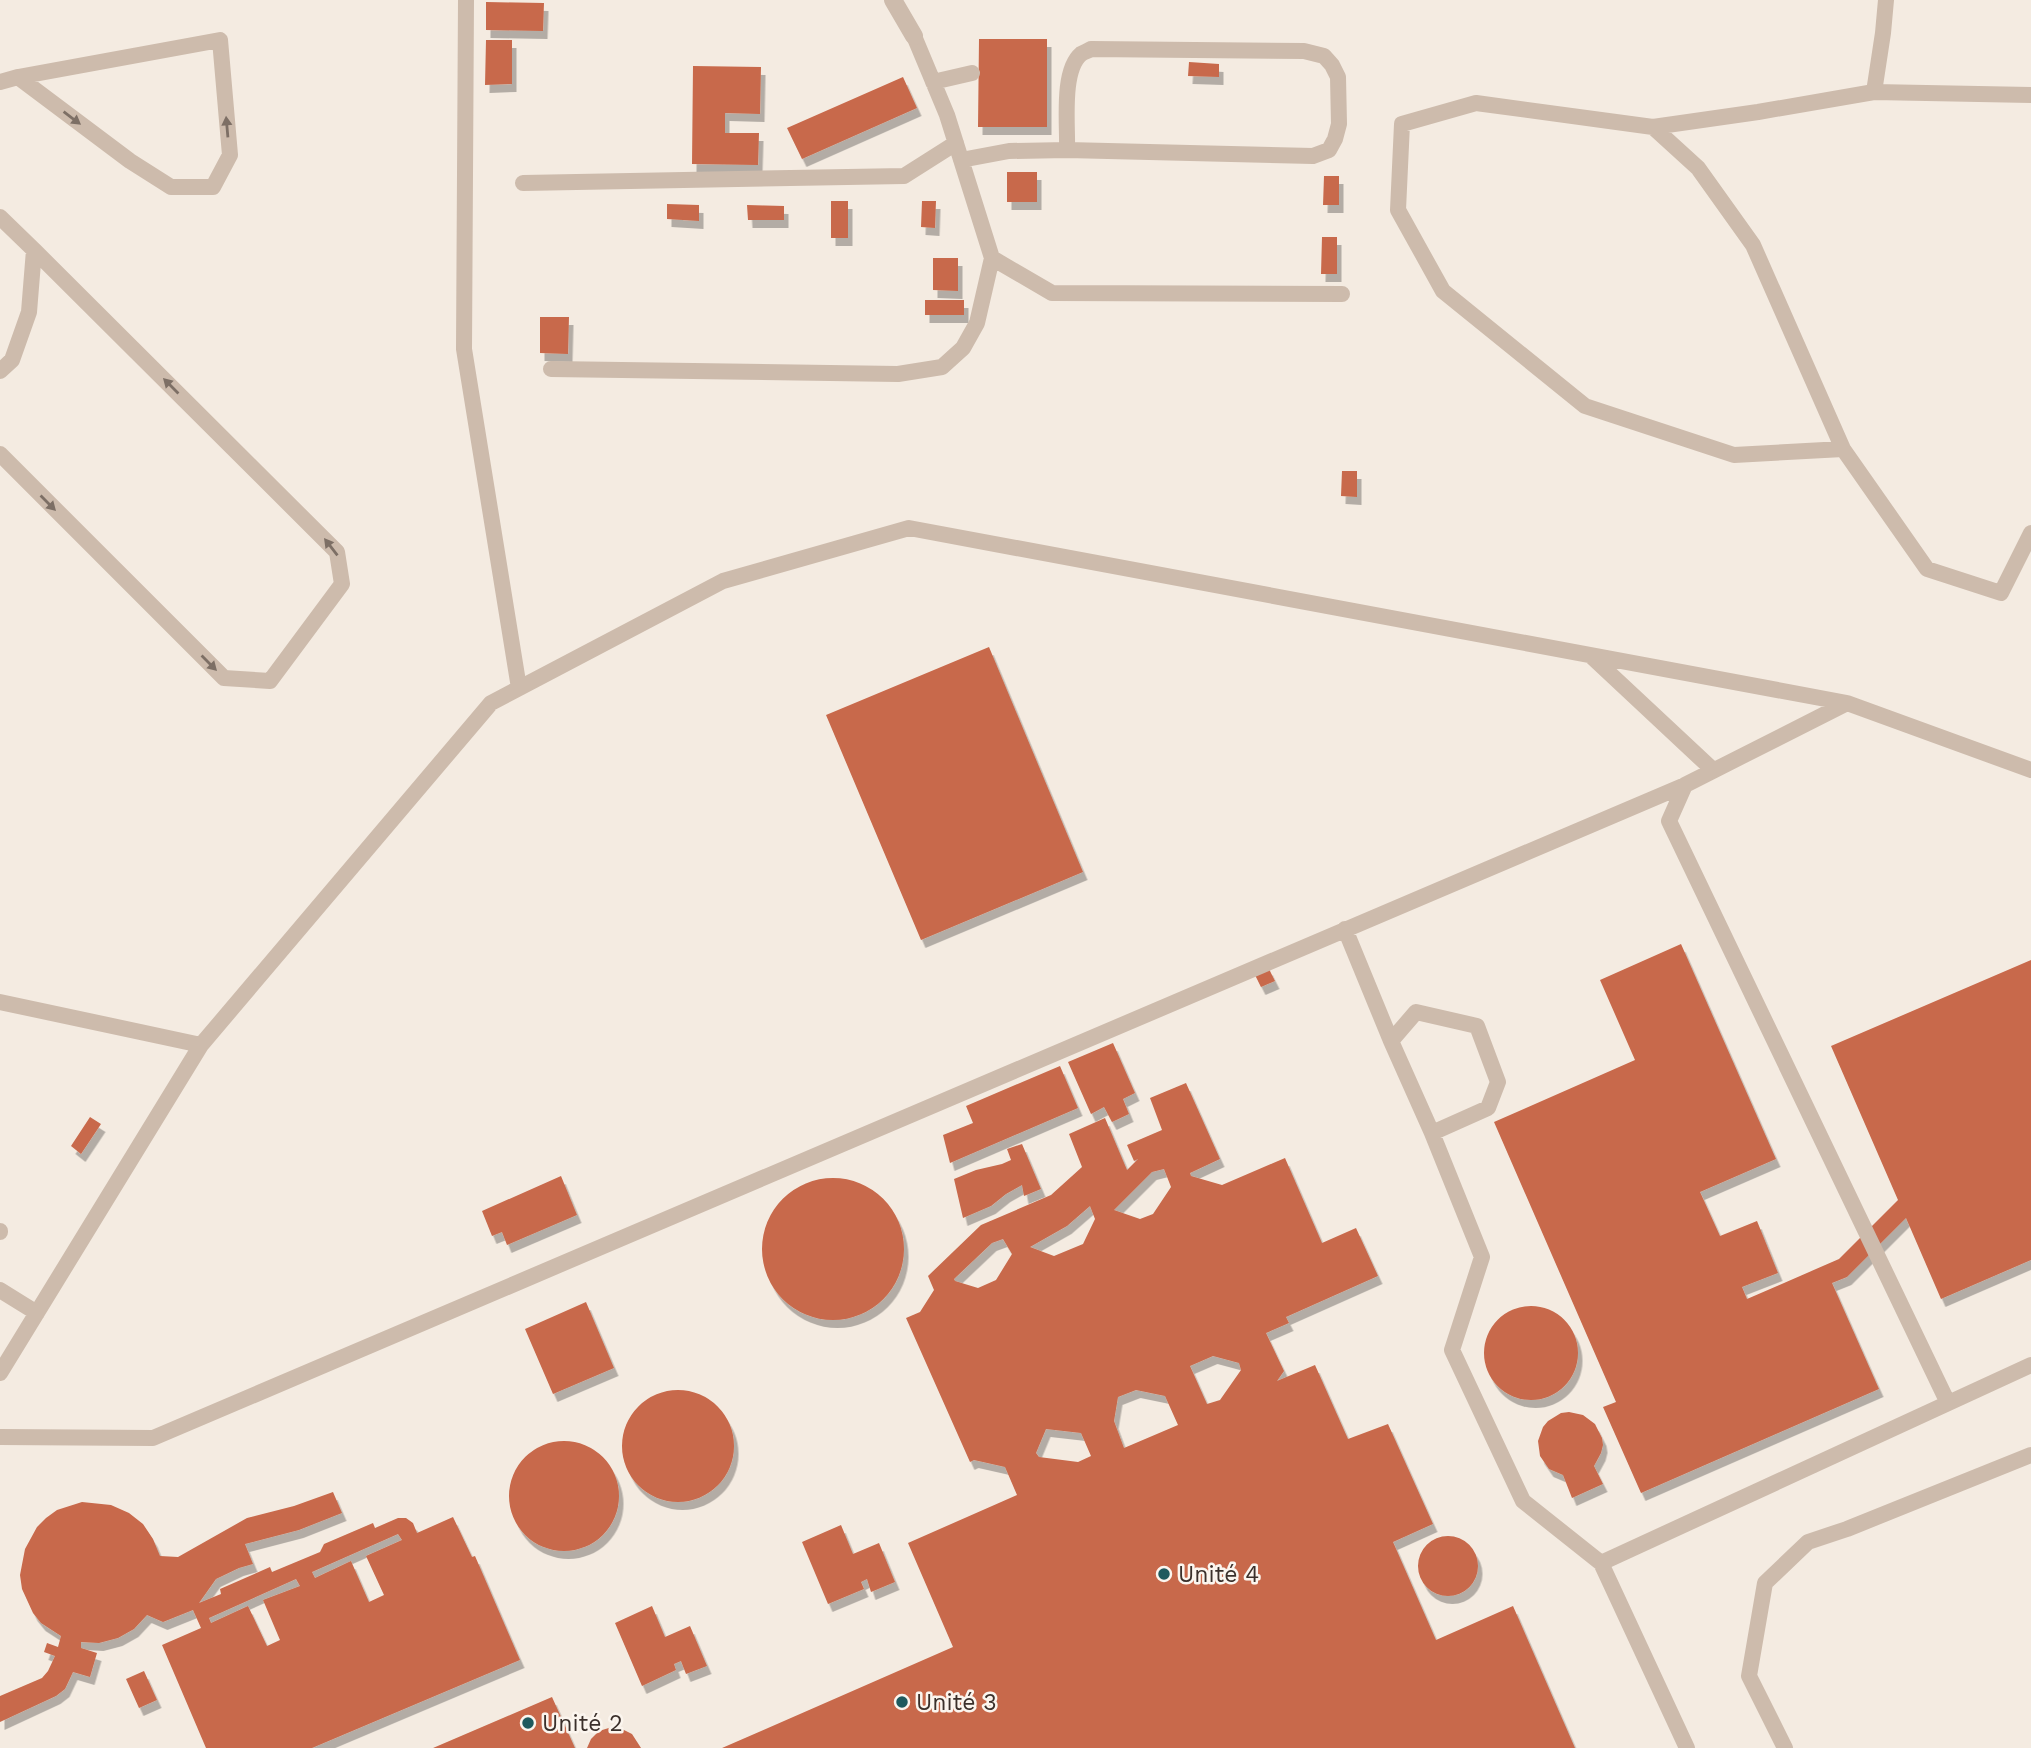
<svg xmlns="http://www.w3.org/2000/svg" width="2031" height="1748" font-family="'Work Sans',sans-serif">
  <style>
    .building { fill: #c8694b; fill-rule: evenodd; filter: url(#shadow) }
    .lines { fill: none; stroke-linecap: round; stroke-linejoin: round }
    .service { stroke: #cdbbac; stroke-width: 16 }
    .minor { stroke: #cdbbac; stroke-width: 18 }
    .oneway { fill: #7d6f65 }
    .poi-dot { fill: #1f5a5e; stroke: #fbf5ee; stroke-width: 2.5 }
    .labels { text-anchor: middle; stroke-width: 5; stroke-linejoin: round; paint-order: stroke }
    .poi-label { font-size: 23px; fill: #3b302b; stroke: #fbf5ee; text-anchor: start }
  </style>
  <defs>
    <filter id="shadow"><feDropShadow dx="4.5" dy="8" stdDeviation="0" flood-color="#0004"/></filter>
  </defs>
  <rect width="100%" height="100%" fill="#f4ebe1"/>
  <path class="building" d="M486 2 544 3 543 31 486 30Z
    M979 39H1047V127H978Z
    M486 40H512V84L485 85Z
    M1189 62 1219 64V77L1188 76Z
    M693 66 761 67 760 114 725 113V133H759L758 165 692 164Z
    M903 77 917 108 802 159 787 128Z
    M1007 172H1037V202H1007Z
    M1324 176H1339V205H1323Z
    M831 201H848V238H831Z
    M922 201H936L935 228 921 227Z
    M667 204 699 205V221L667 219Z
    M747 205 784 206V220H748Z
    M1322 237H1337V274H1321Z
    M933 258H958V291L933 290Z
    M925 300H964V315H925Z
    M540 317H569L568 354 540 353Z
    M1342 471H1357V497L1341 496Z
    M989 647 1083 872 921 940 826 715Z
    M1681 944 1776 1159 1700 1192 1720 1236 1757 1221 1778 1273 1742 1287 1747 1299 1839 1259 1898 1200 1831 1046 2031 960V1260L1941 1299 1906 1218 1847 1277 1832 1283 1879 1389 1641 1493 1603 1407 1616 1402 1494 1122 1635 1060 1600 980Z
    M1268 967 1275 981 1261 987 1254 973Z
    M1113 1043 1135 1093 1123 1099 1129 1114 1112 1122 1104 1107 1091 1114 1068 1062Z
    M1060 1066 1078 1108 950 1163 943 1135 973 1123 966 1106Z
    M1186 1083 1220 1159 1190 1173 1191 1176 1222 1185 1285 1158 1322 1243 1356 1228 1378 1276 1286 1317 1289 1323 1266 1333 1284 1371 1277 1381 1315 1365 1348 1439 1388 1424 1433 1524 1393 1542 1436 1640 1513 1606 1575 1748H722L953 1647 908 1543 1017 1495 1005 1467 974 1460 970 1462 906 1318 920 1312 934 1290 928 1276 981 1225 1051 1195 1082 1167 1069 1134 1105 1118 1127 1170 1138 1159 1134 1161 1127 1145 1162 1130 1150 1098ZM1164 1169 1171 1187 1153 1214 1140 1219 1114 1210 1152 1172ZM1090 1206 1095 1219 1083 1244 1054 1256 1030 1247 1067 1226ZM1003 1239 1012 1254 996 1280 978 1288 955 1281 954 1279 992 1243ZM1213 1356 1239 1363 1241 1370 1220 1400 1207 1404 1190 1366ZM1136 1390 1165 1396 1178 1425 1124 1448 1114 1421 1118 1397ZM1046 1429 1081 1433 1091 1456 1078 1462 1039 1457 1036 1453Z
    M90 1117 101 1124 81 1154 71 1146Z
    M1022 1144 1041 1189 1024 1196 1022 1185 1006 1194 991 1206 963 1218 954 1179 976 1170 1002 1164 1011 1160 1007 1149Z
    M561 1176 577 1215 507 1245 502 1232 492 1236 482 1211Z
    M762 1249a71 71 0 1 1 142 0a71 71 0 1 1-142 0Z
    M586 1302 614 1368 553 1394 525 1329Z
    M1484 1353a47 47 0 1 1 94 0a47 47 0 1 1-94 0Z
    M622 1446a56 56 0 1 1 112 0a56 56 0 1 1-112 0Z
    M1569 1412 1583 1415 1595 1424 1602 1438 1603 1445 1601 1453 1594 1466 1603 1484 1572 1498 1563 1475 1549 1469 1540 1456 1538 1441 1543 1427 1548 1421 1561 1413Z
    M509 1496a55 55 0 1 1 110 0a55 55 0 1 1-110 0Z
    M333 1492 342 1513 299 1530 245 1544 253 1564 239 1568 216 1579 199 1603 221 1594 220 1589 270 1567 272 1572 320 1552 324 1544 373 1523 375 1528 398 1518H406L413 1523 417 1533 453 1517 472 1557 475 1556 520 1660 312 1748H206L162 1645 201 1628 193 1610 163 1622 147 1615 134 1629 118 1638 99 1643 81 1642V1648L97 1653 90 1677 73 1672 65 1689 56 1696 0 1722V1696L42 1678 48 1671 55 1656 44 1652 47 1643 58 1647 61 1636 41 1623 33 1613 22 1589 20 1575 25 1549 37 1527 46 1518 57 1510 82 1502 111 1505 129 1513 143 1524 153 1539 160 1556 178 1557 247 1518 294 1506ZM398 1534 402 1540 366 1556 384 1595 369 1602 351 1561 315 1578 312 1572ZM296 1579 300 1586 263 1600 280 1640 267 1646 248 1606 211 1623 209 1618Z
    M841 1525 853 1554 879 1543 895 1582 871 1592 867 1579 861 1582 864 1589 828 1604 802 1542Z
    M1418 1566a30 30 0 1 1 60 0a30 30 0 1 1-60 0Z
    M652 1606 665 1637 690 1626 707 1666 686 1674 681 1661 674 1664 676 1670 642 1686 615 1623Z
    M144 1671 157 1700 139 1708 126 1679Z
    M552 1697 575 1748H433Z
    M612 1727 620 1728 632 1734 641 1748H587L591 1739 599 1731Z"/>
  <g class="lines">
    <path class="service" d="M466 0 464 349 519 688
      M1886 0 1883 33 1874 92 2031 95
      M914 36 947 115 992 258 1052 293 1342 294
      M0 82 18 77 220 40 230 155 213 187H171L130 161 18 77
      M933 82 972 73
      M1653 127 1698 168 1753 245 1843 449 1734 455 1585 406 1443 291 1398 210 1402 124 1476 103 1653 127 1758 112 1874 92
      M961 160 1009 151 1067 150 1313 156 1329 150 1335 139 1339 124 1338 77 1332 65 1324 56 1304 51 1091 49C1088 51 1084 52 1081 54 1061 71 1068 126 1067 150
      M523 183 904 176 956 143
      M0 217 34 250 29 312 12 360 0 371
      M551 369 898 374 942 367 963 348 977 323 992 258
      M1843 449 1927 569 2001 593 2031 533
      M0 454 224 678 270 681 342 584 337 552 34 250
      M1591 656 1713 770
      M1847 703 1685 785 1669 821 1948 1403
      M1345 929 1391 1041
      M0 1002 201 1045
      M1432 1133 1488 1108 1498 1082 1477 1026 1416 1012 1391 1041 1432 1133 1482 1257 1452 1350 1523 1501 1601 1563
      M0 1231V1232
      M0 1290 37 1313
      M0 1373 201 1045 491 703 723 581 909 528 1847 703 2031 770
      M0 1437 153 1438 1685 785
      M1687 1748 1601 1563 2031 1365
      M1785 1748 1749 1676 1765 1583 1808 1542 1847 1529 2031 1455"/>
    <path class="minor" d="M893 0 914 36"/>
  </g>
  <defs><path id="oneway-solid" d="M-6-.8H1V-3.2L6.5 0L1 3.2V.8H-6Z" transform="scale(1.75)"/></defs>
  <g class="oneway">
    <use href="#oneway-solid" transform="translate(72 118) rotate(37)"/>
    <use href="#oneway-solid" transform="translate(227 127) rotate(-95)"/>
    <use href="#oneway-solid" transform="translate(171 386) rotate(-135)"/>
    <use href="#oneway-solid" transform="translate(48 503) rotate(45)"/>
    <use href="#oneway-solid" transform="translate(331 547) rotate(-128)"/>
    <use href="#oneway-solid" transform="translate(209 663) rotate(45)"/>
  </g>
  <g class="poi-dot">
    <circle cx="1164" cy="1574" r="7"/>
    <circle cx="902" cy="1702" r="7"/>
    <circle cx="528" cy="1723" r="7"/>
  </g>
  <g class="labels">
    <g class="poi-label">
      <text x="1178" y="1582">Unité 4</text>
      <text x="916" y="1710">Unité 3</text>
      <text x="542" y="1731">Unité 2</text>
    </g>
  </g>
</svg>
